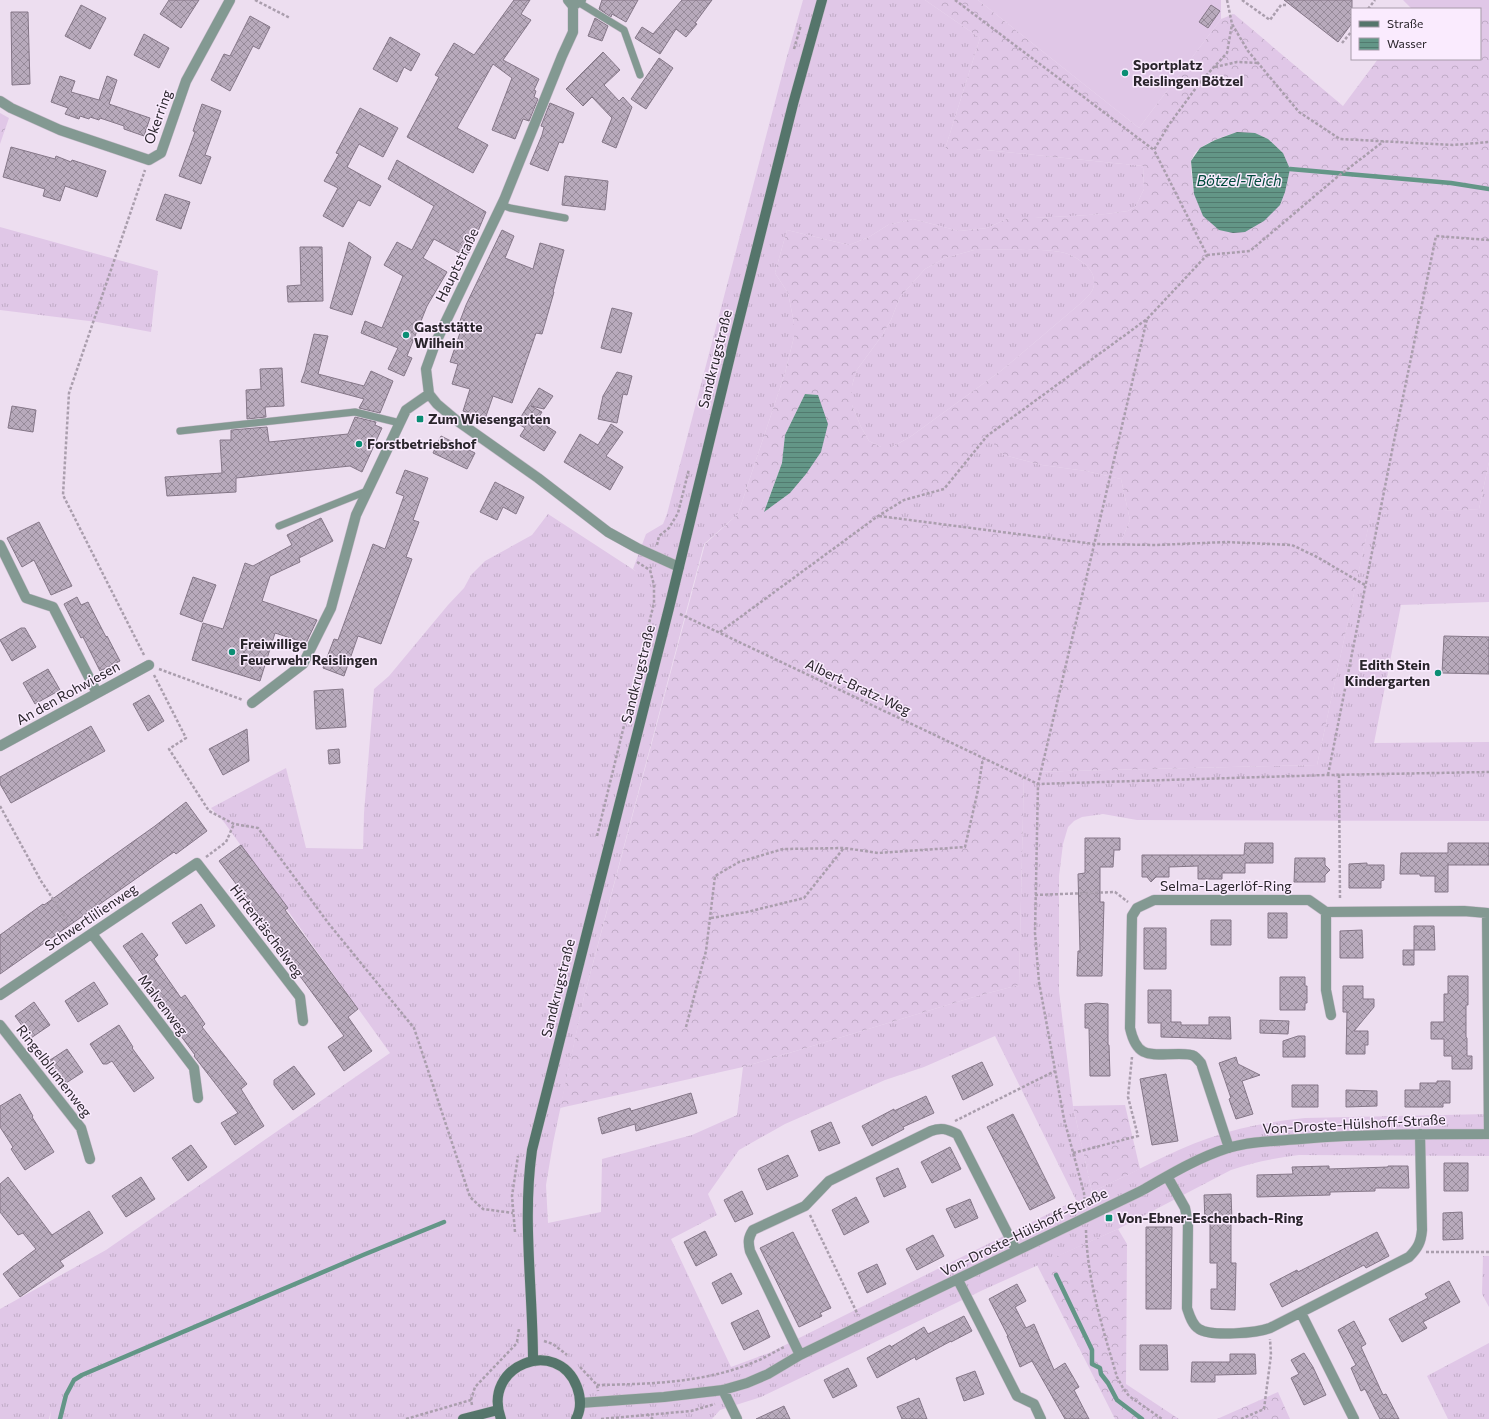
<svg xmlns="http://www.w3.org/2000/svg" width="1489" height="1419" font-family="Commissioner,sans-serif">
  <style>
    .grass { fill: url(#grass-tufts); fill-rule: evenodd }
    .forest { fill: url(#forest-crowns); fill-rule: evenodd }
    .garden { fill: #e0c7e7 }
    .water { fill: url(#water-rules) }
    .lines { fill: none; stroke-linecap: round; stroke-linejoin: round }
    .stream { stroke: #639687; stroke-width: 4.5 }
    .building { fill: url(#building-cross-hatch); stroke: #857788 }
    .lane-casing { stroke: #cabdcd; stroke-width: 8 }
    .street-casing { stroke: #cabdcd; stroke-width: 11 }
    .secondary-casing { stroke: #cabdcd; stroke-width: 11 }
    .path { stroke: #aa9ead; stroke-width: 2.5; stroke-dasharray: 3 2; stroke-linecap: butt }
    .lane { stroke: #839992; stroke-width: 7 }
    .street { stroke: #839992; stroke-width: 10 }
    .secondary { stroke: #55756b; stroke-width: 10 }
    .poi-dot { fill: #0b8e74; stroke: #faebfe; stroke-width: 1.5 }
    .labels { text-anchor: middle; stroke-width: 3; stroke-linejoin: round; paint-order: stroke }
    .poi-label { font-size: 14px; font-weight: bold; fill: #2a252c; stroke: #faebfe; text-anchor: start }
    .street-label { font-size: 14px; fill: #2a252c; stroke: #faebfe }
    .water-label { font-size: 15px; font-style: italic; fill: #004b3c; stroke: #faebfe }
  </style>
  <defs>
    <pattern id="grass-tufts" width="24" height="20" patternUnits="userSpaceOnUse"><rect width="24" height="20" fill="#e0c7e7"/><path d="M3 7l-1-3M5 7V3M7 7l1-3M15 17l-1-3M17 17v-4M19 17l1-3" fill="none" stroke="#c0abc6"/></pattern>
    <pattern id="forest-crowns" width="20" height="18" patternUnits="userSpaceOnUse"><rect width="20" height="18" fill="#e0c7e7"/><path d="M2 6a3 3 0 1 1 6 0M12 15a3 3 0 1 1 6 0" fill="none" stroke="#c0abc6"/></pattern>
    <pattern id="water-rules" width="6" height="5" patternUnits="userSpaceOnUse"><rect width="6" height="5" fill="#639687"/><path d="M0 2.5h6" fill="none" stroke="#527a6f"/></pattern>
    <pattern id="building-cross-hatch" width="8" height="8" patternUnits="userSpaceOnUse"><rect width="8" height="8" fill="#b8aabc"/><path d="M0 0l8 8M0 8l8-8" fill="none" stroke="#968a99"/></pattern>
  </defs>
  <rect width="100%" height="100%" fill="#eddef0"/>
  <path class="grass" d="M803 0H925L980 38 945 149H976L1143 166 1144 189 1136 206 1128 211 1106 214 1035 218H1009L987 228 959 231 913 219 888 225 869 237 849 245 787 230 775 273 788 293 794 323V337L785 373 738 514 704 544 584 997 553 1143 546 1185 548 1223 601 1212 602 1159 692 1135 737 1115 743 1067 977 996 1019 985 1024 772 1317 765 1371 514 1479 509 1489 462V602L1401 605 1374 743 1489 742V821L1137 820 1103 814 1082 817 1074 821 1068 827 1063 844 1059 876V991L1073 1106 1092 1192C1131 1174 1169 1152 1209 1138 1240 1127 1272 1121 1305 1118L1489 1114V1156L1299 1155C1276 1158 1254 1162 1231 1170L1118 1229 983 1290 761 1397 720 1410 712 1419H50L51 1411 49 1419H0V1309L106 1250 390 1053 224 822 211 808 286 768 306 848 363 849 364 813 374 689 389 676 448 605 464 588 471 575 485 561 532 535 548 514 637 572 633 569 646 534 663 524 667 514 786 60ZM995 1036 1076 1200 769 1353 731 1367 671 1239 717 1215 708 1194 739 1150 785 1124 885 1080 924 1067Z
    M0 227 158 271 151 332 97 322 0 310Z
    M1027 249C1039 250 1053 250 1065 253 1080 258 1101 272 1092 291 1089 296 1084 300 1081 303L1002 370 910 437 892 447H881L869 441 861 427 852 405V386L856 371 881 337 891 320 900 297 925 269 945 258 974 250Z
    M987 436 1004 455 1042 465 1086 471 1121 479 1130 520 1120 544H1095L878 516 904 500 944 489Z
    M1483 1256H1489V1307L1482 1294Z
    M1489 1343V1419H1448L1427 1376Z"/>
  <path class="forest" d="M925 0H978L1139 128 1221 19 1234 14 1343 106 1378 59H1480V10H1489V462L1479 509 1371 515 1317 765 1024 772 1019 985 977 996 743 1067 560 1108 584 997 705 544 738 514 785 373 794 337V323L788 293 775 273 787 230 849 245 869 237 888 225 913 219 959 231 987 228 1009 218H1035L1106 214 1128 211 1136 206 1144 189 1143 166 976 149H945L980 38ZM1237 132C1261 134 1265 136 1283 153L1194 194C1193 185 1190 171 1191 162 1194 144 1223 137 1237 132ZM1027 249C1039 250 1053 250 1065 253 1080 258 1101 272 1092 291 1089 296 1084 300 1081 303L1002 370 910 437 892 447H881L869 441 861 427 852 405V386L856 371 881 337 891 320 900 297 925 269 945 258 974 250ZM805 394 818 395 764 511 782 463 785 435ZM987 437 1004 455 1042 465 1086 471 1121 479 1130 520 1120 544H1095L879 516 904 500 944 489Z
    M0 113 9 118 0 144Z
    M1125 1105 1140 1169 1092 1192 1073 1106Z
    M1118 1229 1127 1244 1126 1384 1179 1419H1115L1037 1265Z
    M1278 1392 1290 1419H1217Z"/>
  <path class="garden" d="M978 0H1221V19L1139 128Z
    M1403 0H1489V10L1412 9Z"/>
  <path class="water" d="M1237 132 1255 133 1268 139 1283 153 1290 169 1285 192 1280 205 1264 221 1245 232 1233 233 1219 230 1203 216 1194 194 1191 161 1200 148 1215 140Z
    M805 394 818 395 828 424 821 452 806 474 790 493 764 512 782 463 785 435Z"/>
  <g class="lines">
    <path class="stream" d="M1290 169 1451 183 1489 189
      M1056 1275 1092 1350V1364L1100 1368 1101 1374 1108 1383 1117 1400 1142 1419
      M60 1419 66 1395 74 1380 82 1375 363 1255 444 1222"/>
  </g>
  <path class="building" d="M169 0H199L181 28 160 14Z
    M514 0H530L521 14 531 20 503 60 539 79 534 90 536 91 534 97 538 99 529 121 523 119 515 139 492 130 512 78 493 64 457 128 488 145 473 173 407 137 439 77 435 75 454 43 474 55Z
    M602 0H638L626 22 612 14 611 17 599 9Z
    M682 0H712L695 23 697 24 686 37 676 29 660 54 635 38 642 27 653 34Z
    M1284 0H1352V23L1338 42Z
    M81 5 106 18 90 49 65 36Z
    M1211 5 1220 11 1208 28 1199 22Z
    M11 12H28L30 84 12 85Z
    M250 16 270 27 259 49 253 46 230 91 211 80 224 54 230 56Z
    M595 18 608 26 602 41 588 36Z
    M144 34 169 48 159 68 134 55Z
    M390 37 420 54 411 71 404 67 397 82 373 69Z
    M603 52 620 70 604 85 619 101 623 97 632 107 616 148 602 142 612 118 592 97 583 106 566 89Z
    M659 58 673 68 646 109 631 99Z
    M60 76 75 81 71 92 99 100 107 76 117 80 109 104 150 118 144 136 124 129V126L100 118 99 120 90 117 89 119 80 116 79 119 65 114 68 108 51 102Z
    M550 103 574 113 563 143 559 142 548 171 530 164 542 135 544 127 541 126Z
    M202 104 221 111 205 155 211 157 201 184 179 176 195 132 193 131Z
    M360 108 398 128 383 157 359 144 347 167 381 186 370 206 358 200 343 227 323 216 338 188 324 181 339 154 336 153Z
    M11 147 55 159 56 156 71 162 72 160 106 171 97 197 65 186 60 201 43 196 45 189 3 177Z
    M397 160 486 212 467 257 434 239 423 258 447 272 427 306 407 356 412 358 404 376 388 369 398 348 361 333 365 321 382 328 403 276 384 265 397 242 412 250 434 206 388 179Z
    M565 176 608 181 605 210 562 205Z
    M165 194 190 202 181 229 156 220Z
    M502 230 514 236 505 258 533 269 540 243 564 250 553 292H554L542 334 536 333 512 403 493 396 485 419 463 411 470 389 452 384 458 364 450 362 461 330 457 329 466 305Z
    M349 242 371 257 352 315 330 308Z
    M300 247H322L323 301 288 302 287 286 301 285Z
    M612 308 632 313 621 353 601 348Z
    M314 334 328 336 318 374 364 386 371 371 393 381 380 413 359 408 364 399 301 382 305 371Z
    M282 368 284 406 265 407 266 417 247 419 246 390 261 389 260 369Z
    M617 372 632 376 627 395 623 394 617 423 598 419 603 396Z
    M539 388 553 396 544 409 531 406 542 412 537 420 556 432 544 451 520 436 525 428 517 423Z
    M12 406 36 410 33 432 8 428Z
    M355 417 376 422 375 425 382 428 362 472 350 466 236 478V492L167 496 165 477 222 473 220 440H231V430L267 427 269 442 348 434Z
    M611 424 623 432 606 456 623 467 610 490 564 462 580 434 598 445Z
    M441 436 475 453 467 469 433 453Z
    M405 470 428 478 413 520 419 522 406 557 412 559 381 644 358 636 344 676 323 668 334 639 338 640 373 544 385 549 404 496 396 493Z
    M495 482 524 497 516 514 503 507 497 520 480 512Z
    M321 518 333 541 299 558 300 562 270 576 262 601 317 620 306 643 275 633 260 681 192 660 203 623 223 629 245 563 253 566 292 545 287 535Z
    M39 522 72 586 51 595 34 560 22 567 7 538Z
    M193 577 216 585 202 622 180 614Z
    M77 597 81 605 88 602 106 637 107 636 120 661 100 671 83 637 81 638 64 604Z
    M21 628H25L36 647 12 661 0 640Z
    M1444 636 1489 637V674L1442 673Z
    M48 669 60 690 35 704 23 683Z
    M343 689 346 727 316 729 314 691Z
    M149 695 164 721 148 731 133 704Z
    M91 726 105 751 11 803 0 784V777Z
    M247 729 249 761 223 775 209 749Z
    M339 749 340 763 329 764 328 750Z
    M186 802 207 831 176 854 174 852 0 974V935L43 904 44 905 155 826Z
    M1085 838H1120V850H1114L1113 867H1100V902H1104L1102 976H1077L1078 951H1080L1078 874 1085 873Z
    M1245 843H1273V863H1245V873H1222V879H1198V866L1169 867V877H1156L1151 882 1147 877H1142V855H1244Z
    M1448 843H1489V865H1448V892H1435V876H1420V874H1400L1401 853H1448Z
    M241 845 288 908 285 910 358 1009 348 1017 372 1051 344 1071 328 1047 344 1036 269 934 272 932 219 861Z
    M1295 858H1325V865L1330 870 1325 875V882H1294Z
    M1367 863V865H1384V880L1381 881V888H1349V864Z
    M201 904 215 926 186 944 172 923Z
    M1268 913H1287V938H1268Z
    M1211 920H1231V945H1211Z
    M1414 926H1434L1435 950H1414Z
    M1144 928H1166V969H1144Z
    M1362 930 1363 958H1340V931Z
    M142 933 158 955 154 959 181 998 185 995 205 1024 202 1027 247 1084 241 1089 264 1126 235 1145 221 1123 238 1113 194 1056 195 1055 140 981 145 978 123 946Z
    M1403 950H1414V965H1403Z
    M1448 976H1468V1005H1466V1037L1467 1038V1056H1472V1069H1452V1056H1444V1039H1431V1022H1444V994H1448Z
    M1280 977H1305V986H1307V1003H1305V1010H1280Z
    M94 982 108 1004 78 1022 65 1001Z
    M1343 986H1363V999H1374V1007L1354 1031H1368V1045H1365V1054H1346L1347 1012H1343Z
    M1148 990H1171V1022H1181V1025H1209V1017H1230L1231 1039 1161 1037V1023H1148Z
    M34 1002 50 1025 31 1038 15 1016Z
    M1097 1003 1108 1004V1045H1109L1110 1076H1090L1089 1028H1085V1004Z
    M1260 1020 1289 1021 1288 1034 1260 1033Z
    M119 1025 133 1047 132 1048 154 1078 134 1092 112 1061 107 1064H103L90 1044Z
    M1298 1036H1305V1057H1283V1041Z
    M67 1049 83 1072 63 1085 47 1062Z
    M1236 1057 1238 1064 1260 1075 1242 1081 1253 1114 1236 1119 1229 1099 1231 1098 1219 1063Z
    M982 1062 993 1085 963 1100 952 1076Z
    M294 1066 315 1094 293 1110 274 1085V1080Z
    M1166 1074 1178 1141 1152 1145 1140 1079Z
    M1437 1081H1450V1103H1443V1107H1405V1090H1420V1083H1437Z
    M1292 1085H1318V1107H1292Z
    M1346 1090 1377 1091V1106L1346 1107Z
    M691 1093 697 1113 636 1131 635 1124 602 1134 598 1118 630 1108 631 1111Z
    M20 1094 33 1116 32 1117 54 1152 25 1170 11 1149 13 1147 0 1127V1106Z
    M926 1096 934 1113 903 1127 904 1129 872 1146 862 1126 894 1109V1111Z
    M1013 1114 1055 1198 1030 1210 987 1127Z
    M831 1122 840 1143 819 1151 811 1131Z
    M191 1145 207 1167 188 1181 172 1158Z
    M950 1147 961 1169 932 1183 921 1162Z
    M788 1155 798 1176 767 1190 758 1169Z
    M1444 1163H1468V1191H1444Z
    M1329 1166V1169L1388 1167V1166H1408L1409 1188H1375V1191L1330 1192V1195L1257 1197V1175L1293 1174 1292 1167Z
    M898 1168 906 1187 884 1197 876 1178Z
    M8 1177 52 1235 89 1211 103 1233 60 1261 64 1266 20 1297 3 1274 36 1249 23 1233 18 1235 0 1212V1184Z
    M141 1177 155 1199 126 1217 112 1196Z
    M742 1191 753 1214 735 1222 724 1200Z
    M1231 1194 1232 1221H1231V1263H1236L1235 1310 1211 1309V1289H1217V1263H1210V1222L1205 1223 1204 1195Z
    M856 1197 869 1222 844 1235 832 1210Z
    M970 1199 978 1218 955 1228 946 1209Z
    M1462 1212 1463 1239 1443 1240V1213Z
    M1146 1227H1172L1171 1309H1146Z
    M705 1231 717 1255 696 1266 684 1242Z
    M793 1232 831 1308 820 1313 822 1316 799 1327 760 1248Z
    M1377 1232 1389 1256 1366 1268 1364 1265 1282 1307 1270 1284 1297 1270 1298 1272Z
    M933 1235 944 1256 917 1270 906 1249Z
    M877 1264 886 1284 867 1293 858 1273Z
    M731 1273 742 1294 722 1304 712 1283Z
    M1449 1281 1460 1302 1423 1322 1427 1328 1402 1342 1389 1319 1428 1298 1425 1294Z
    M1017 1284 1026 1301 1015 1307 1026 1328 1034 1324 1054 1370 1065 1363 1079 1387 1074 1390 1089 1419H1065L1032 1361 1020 1367 1007 1336H1008L989 1299Z
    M758 1310 770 1337 744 1350 731 1323Z
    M964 1316 972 1331 951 1342V1341L916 1360 915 1357 877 1378 867 1358 890 1345 891 1347 924 1327 928 1334Z
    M1354 1321 1366 1344 1361 1347 1383 1395 1386 1394 1399 1419H1380L1365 1389 1361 1391 1351 1368 1356 1365 1338 1330Z
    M1140 1345H1167L1168 1370H1140Z
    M1304 1353 1313 1367 1326 1395 1304 1405 1291 1378 1299 1374 1291 1360Z
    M1230 1354H1255L1256 1374 1215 1375V1382H1191L1192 1362H1230Z
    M848 1368 857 1386 833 1398 824 1380Z
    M975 1371 984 1394 964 1401 956 1378Z
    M919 1398 927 1419H902L897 1407Z
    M784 1406 790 1419H756Z"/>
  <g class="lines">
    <g class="lane-casing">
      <path id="lane" d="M578 2 624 30 640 75
        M502 205 510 208 565 218
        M180 431 355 412 400 423
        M279 526 367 491"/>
    </g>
    <g class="street-casing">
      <path id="street" d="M568 0 573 6V32L562 56 504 200 435 344 426 369 429 394 437 404 456 420 538 478 608 532 637 548 679 567
        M573 6 581 0
        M0 101 11 108 60 130 149 160 161 153 186 81 230 0
        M0 545 26 598 53 607 97 693
        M252 703 303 664 331 608 356 515 406 410 429 394
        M0 746 149 665
        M1326 912V990L1331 1015
        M92 934 194 1068 198 1098
        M0 995 197 863 300 997 303 1021
        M0 1025 81 1128 90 1159
        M1229 1148 1201 1063C1199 1061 1197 1058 1194 1056 1191 1054 1183 1054 1179 1054 1151 1054 1137 1060 1130 1028L1132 916 1137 908 1154 900H1309L1326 912 1464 911 1487 913 1489 1134
        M1167 1176 1185 1208 1188 1223 1187 1308C1189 1314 1192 1325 1199 1329 1211 1337 1257 1333 1270 1328L1409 1257C1418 1248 1421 1242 1422 1230L1420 1134
        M958 1280 1017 1396 1034 1404 1041 1419
        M1301 1313 1354 1419
        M800 1355 750 1251C748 1242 748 1238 753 1230L805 1206 829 1181 931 1131C941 1127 947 1129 957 1134L1016 1250
        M723 1390 737 1419
        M580 1403 664 1397 723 1390 747 1383 768 1374 800 1355 862 1325 1141 1191C1169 1175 1197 1158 1228 1148 1251 1141 1277 1141 1301 1139 1363 1134 1426 1134 1489 1134"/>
    </g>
    <g class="secondary-casing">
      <path id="secondary" d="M533 1361C533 1291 522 1220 532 1150L669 608 734 340 793 104 822 0
        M463 1419 498 1410
        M501 1419C481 1365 558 1336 577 1387 581 1398 582 1408 576 1419"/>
    </g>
    <path class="path" d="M255 0 290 18
      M955 0 1154 150 1168 126 1201 81 1227 53 1232 24
      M1227 0 1232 24 1248 51 1299 112 1340 139 1453 145 1489 142
      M1242 0 1270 20 1281 5H1287
      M1368 9 1375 0
      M1342 43 1352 31
      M794 49 801 25
      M1215 67 1237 62 1259 63
      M1207 255 1250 251 1336 178 1384 141
      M879 516 1094 544 1157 545 1226 542 1292 545 1317 557 1365 585
      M657 545 659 536 669 528 678 513 689 469
      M637 562 650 570
      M680 614 1038 784 1328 775 1489 772
      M720 632 878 516 904 500 944 489 987 436 1147 319 1207 255 1154 150
      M144 655 63 495 69 393 145 170
      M159 669 243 700
      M154 675 186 738 169 749 209 811 234 824 258 828 329 924 414 1028 470 1197 483 1209 513 1213
      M1328 775 1394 441 1436 236 1489 240
      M1339 775 1340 900
      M0 806 41 881 75 932
      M597 836 654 603V585L650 570 651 567
      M206 857 226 842 234 824
      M1035 895 1115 892 1128 902
      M711 918 747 912 804 898 843 849
      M686 1027 706 951 715 876 739 862 783 849 844 848 878 853 965 847 978 790 983 758
      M955 1121 1055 1071
      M1073 1153 1138 1136 1128 1097 1132 1057
      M1085 1205 1084 1193 1064 1119 1039 982 1035 933 1038 784 1147 319
      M810 1215 858 1315
      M1086 1230C1087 1280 1103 1329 1117 1377L1123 1388 1129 1396 1162 1419
      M515 1232 512 1196 518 1156
      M1426 1252H1489
      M544 1341 553 1344 567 1355
      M517 1342 519 1329
      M580 1367 597 1385 598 1391
      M597 1385C649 1384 703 1383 752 1363 763 1359 774 1352 784 1347
      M472 1405 471 1400 475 1387 518 1342
      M647 1414 653 1419
      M406 1419 471 1400
      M601 1419 691 1411 715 1404
      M1241 1419 1264 1409 1271 1355 1270 1339"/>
    <use href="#lane" class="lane"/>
    <use href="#street" class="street"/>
    <use href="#secondary" class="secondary"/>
  </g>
  <g class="poi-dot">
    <circle cx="1125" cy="73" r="4"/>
    <circle cx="406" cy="335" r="4"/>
    <rect x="416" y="415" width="8" height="8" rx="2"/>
    <circle cx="359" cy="444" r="4"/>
    <circle cx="232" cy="652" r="4"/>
    <circle cx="1438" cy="673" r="4"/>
    <rect x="1105" y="1214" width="8" height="8" rx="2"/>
  </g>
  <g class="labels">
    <g class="poi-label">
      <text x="1133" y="70">Sportplatz<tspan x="1133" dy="16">Reislingen Bötzel</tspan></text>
      <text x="414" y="332">Gaststätte<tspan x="414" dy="16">Wilhein</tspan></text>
      <text x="428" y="424">Zum Wiesengarten</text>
      <text x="367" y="449">Forstbetriebshof</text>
      <text x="240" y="649">Freiwillige<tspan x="240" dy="16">Feuerwehr Reislingen</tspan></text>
      <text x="1430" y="670" text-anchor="end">Edith Stein<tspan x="1430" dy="16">Kindergarten</tspan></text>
      <text x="1117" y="1223">Von-Ebner-Eschenbach-Ring</text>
    </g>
    <g class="street-label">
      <text transform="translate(158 117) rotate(-70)" y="5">Okerring</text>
      <text transform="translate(457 265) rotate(-64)" y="5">Hauptstraße</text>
      <text transform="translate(715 359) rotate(-76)" y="5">Sandkrugstraße</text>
      <text transform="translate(638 674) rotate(-76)" y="5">Sandkrugstraße</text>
      <text transform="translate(858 687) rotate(25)" y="5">Albert-Bratz-Weg</text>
      <text transform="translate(68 693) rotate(-29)" y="5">An den Rohwiesen</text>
      <text x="1226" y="891">Selma-Lagerlöf-Ring</text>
      <text transform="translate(91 917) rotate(-34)" y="5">Schwertlilienweg</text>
      <text transform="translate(267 931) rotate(53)" y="5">Hirtentäschelweg</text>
      <text transform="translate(558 988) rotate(-76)" y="5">Sandkrugstraße</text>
      <text transform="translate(163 1005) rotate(53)" y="5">Malvenweg</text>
      <text transform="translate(54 1071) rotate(52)" y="5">Ringelblumenweg</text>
      <text transform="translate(1354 1124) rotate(-3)" y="5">Von-Droste-Hülshoff-Straße</text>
      <text transform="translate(1024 1232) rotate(-26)" y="5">Von-Droste-Hülshoff-Straße</text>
    </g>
    <g class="water-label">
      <text x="1239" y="186">Bötzel-Teich</text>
    </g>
  </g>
  <rect x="1351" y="8" width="130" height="52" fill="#faebfe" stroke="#a79caa"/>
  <rect x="1359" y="21" width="20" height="6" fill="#55756b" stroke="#a79caa"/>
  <text x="1387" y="28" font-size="12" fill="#2a252c">Straße</text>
  <rect x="1359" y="38" width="20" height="12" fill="url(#water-rules)" stroke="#a79caa"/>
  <text x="1387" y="48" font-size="12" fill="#2a252c">Wasser</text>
</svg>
